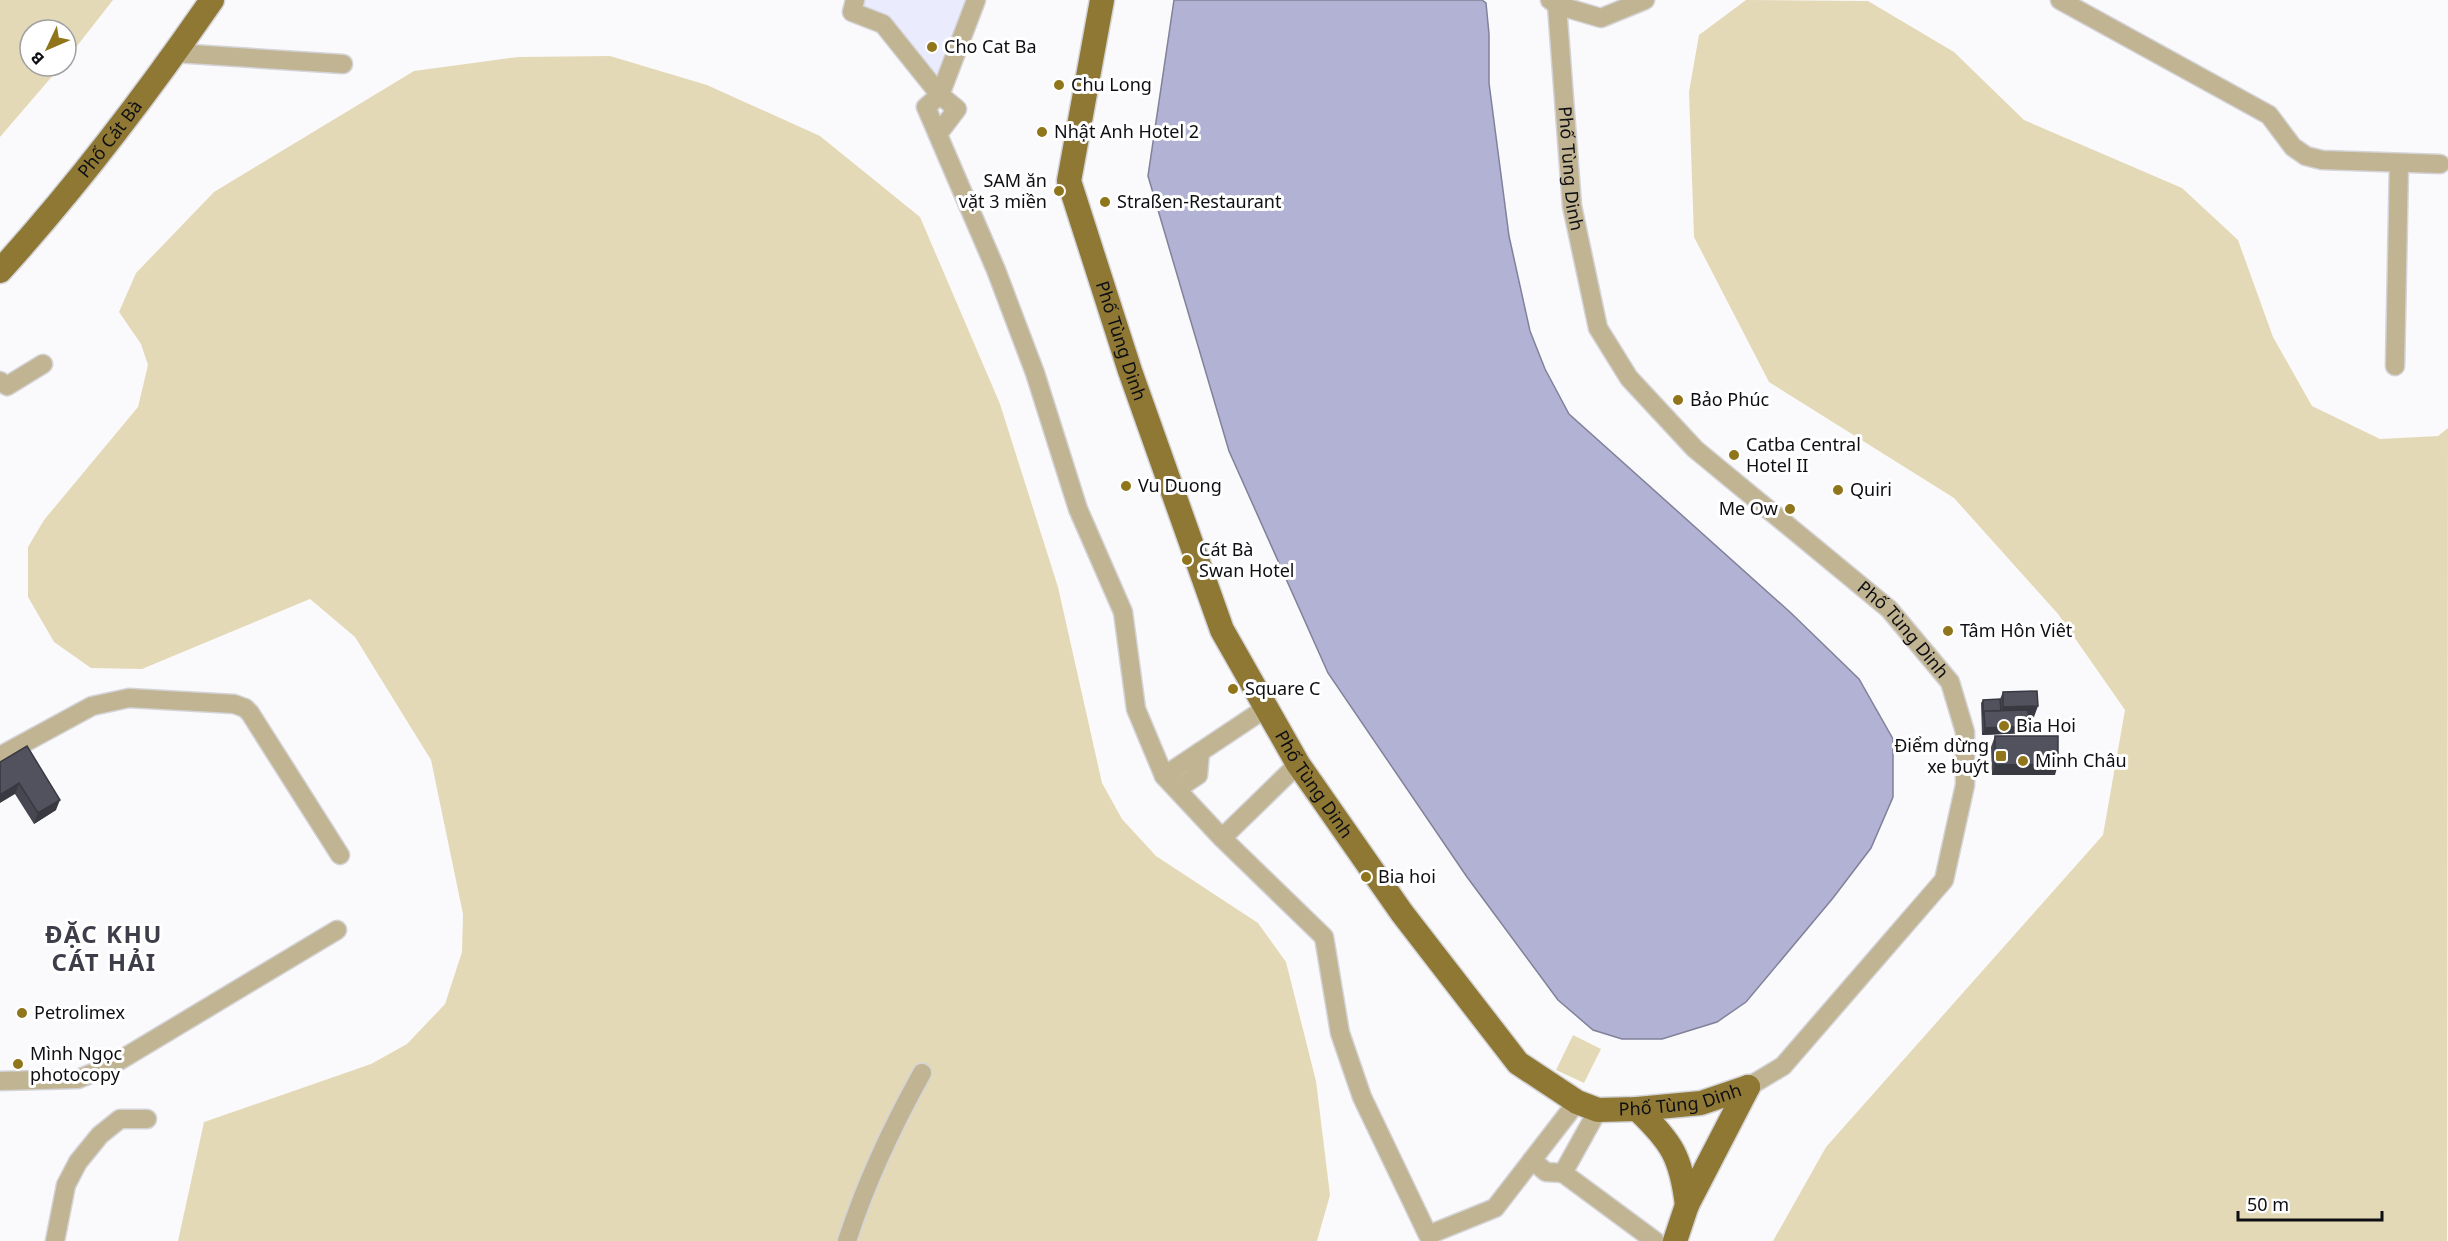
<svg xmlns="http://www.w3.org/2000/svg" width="2448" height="1241" font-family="'Noto Sans',sans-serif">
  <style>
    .built { fill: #ebebfe }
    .green { fill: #e4d9b7 }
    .water { fill: #b2b2d4; stroke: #81819a; stroke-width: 1.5 }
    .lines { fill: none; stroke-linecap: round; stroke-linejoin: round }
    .minor-casing { stroke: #d4d4d8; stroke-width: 21 }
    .major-casing { stroke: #d4d4d8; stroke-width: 27 }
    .minor { stroke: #c0b492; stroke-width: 18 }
    .major { stroke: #8e7834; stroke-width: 24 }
    .wall { fill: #464751 }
    .shaded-wall { fill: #393942 }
    .building { fill: #51525e; stroke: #393942; stroke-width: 1.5 }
    .poi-dot { fill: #90751b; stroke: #fff; stroke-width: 2 }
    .labels { text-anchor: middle; stroke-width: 6; stroke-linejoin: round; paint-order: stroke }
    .poi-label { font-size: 18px; fill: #0e0e13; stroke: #fff; text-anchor: start }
    .street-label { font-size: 18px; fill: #0e0e13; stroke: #fff }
    .district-label { font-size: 24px; font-weight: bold; letter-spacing: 1.5px; fill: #3e3e4a; stroke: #fff }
  </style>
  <rect width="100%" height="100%" fill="#fafafd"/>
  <path class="built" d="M862 0H968L939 78 887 15 860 6Z"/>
  <path class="green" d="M0 0H113L66 60V30H30V66H61L0 137Z
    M1746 0 1868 1 1954 52 2024 120 2182 188 2238 240 2273 337 2312 406 2380 439 2438 436 2448 428 2447 1241H1773L1826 1147 2103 835 2125 710 2058 614 1954 498 1769 382 1694 237 1689 92 1699 35Z
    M610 56 707 85 820 136 920 217 1000 404 1058 587 1102 783 1122 819 1156 856 1258 923 1286 962 1316 1081 1330 1195 1317 1241H178L204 1122 371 1064 407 1044 445 1004 462 952 463 914 431 760 355 637 310 599 142 669 91 668 54 642 28 597V547L44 520 138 407 148 365 141 344 119 312 136 273 214 192 414 71 518 57Z
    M1573 1035 1601 1049 1584 1083 1556 1070Z"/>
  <path class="water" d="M1174 0H1482L1486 3 1489 34V83L1509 236 1530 331 1545 369 1569 414 1791 613 1859 679 1893 739V797L1871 848 1833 898 1746 1002 1717 1022 1662 1039H1622L1593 1030 1558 1000 1467 877 1328 673 1229 451 1148 176Z"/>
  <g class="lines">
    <g class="minor-casing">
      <g id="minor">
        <path d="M855 0 852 12 883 24 940 95 926 107 996 270 1035 373 1078 509 1123 612 1136 709 1164 776"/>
        <path d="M1550 0 1557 5 1601 18 1645 0"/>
        <path d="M2060 0 2269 115 2293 147 2306 156 2322 160 2440 164"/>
        <path id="s1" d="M1557 5 1572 206 1598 328 1629 378 1695 449 1889 609 1950 682 1965 732V785L1944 880 1783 1066 1748 1087"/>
        <path d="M175 53 343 64"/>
        <path d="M938 134 957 109 940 95 976 0"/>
        <path d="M2395 366 2399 164"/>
        <path d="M0 381 7 386 43 364"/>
        <path d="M1266 708 1164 776 1222 838 1324 937 1340 1033 1362 1097 1428 1235 1495 1208 1577 1102"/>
        <path d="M0 756 92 706 129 698 234 704 245 708 250 713 340 855"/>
        <path d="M1177 789 1198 775 1200 752"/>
        <path d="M1222 838 1298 764"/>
        <path d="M0 1081 78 1079 112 1065 337 930"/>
        <path d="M1598 1110 1563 1173 1655 1241"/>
        <path d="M1532 1160 1546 1172 1563 1173"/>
        <path d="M55 1241 66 1185 78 1162 100 1135 120 1119H147"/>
        <path d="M847 1241C866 1182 892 1127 922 1073"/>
      </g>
    </g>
    <g class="major-casing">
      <g id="major">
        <path id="s2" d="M1102 0 1069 181 1130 371 1222 630 1298 764 1402 913 1518 1063 1577 1102 1598 1110 1637 1109 1701 1103 1748 1087"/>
        <path id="s3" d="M0 271C77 186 147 94 212 0"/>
        <path d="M1637 1109C1672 1142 1681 1157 1687 1205"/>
        <path d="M1675 1241 1687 1205 1748 1087"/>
      </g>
    </g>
    <use href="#minor" class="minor"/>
    <use href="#major" class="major"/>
  </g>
  <path class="wall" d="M2003 692 2034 717H2028L2026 733 1982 735 1981 703 1983 700 2000 699Z
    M1995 736 2055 775H1992L1991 747Z
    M0 762 56 810 34 824 15 794Z"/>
  <path class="shaded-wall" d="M2038 706 2034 717 2000 718 2003 707Z
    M2029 726 2026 733 1982 735 1985 728Z
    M2058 764 2055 775H1992L1995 765Z
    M19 783 15 794 0 803V795Z
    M60 800 56 810 34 824 38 813Z"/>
  <path class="building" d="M2037 691 2038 706 2003 707V692Z
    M2000 699 2001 711H1984L1983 715V700Z
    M2028 710 2029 726 1985 728 1984 711Z
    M1995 736H2058V764L1995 765Z
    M27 746 60 800 38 813 19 783 0 795V762Z"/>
  <g class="poi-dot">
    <circle cx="932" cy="47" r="6"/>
    <circle cx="1059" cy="85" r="6"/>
    <circle cx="1042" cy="132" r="6"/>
    <circle cx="1059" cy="191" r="6"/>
    <circle cx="1105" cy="202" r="6"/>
    <circle cx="1678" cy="400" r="6"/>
    <circle cx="1734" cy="455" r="6"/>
    <circle cx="1126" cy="486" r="6"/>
    <circle cx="1838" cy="490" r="6"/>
    <circle cx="1790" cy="509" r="6"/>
    <circle cx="1187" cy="560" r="6"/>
    <circle cx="1948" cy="631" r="6"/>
    <circle cx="1233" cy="689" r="6"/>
    <circle cx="2004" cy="726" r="6"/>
    <rect x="1995" y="750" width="12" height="12" rx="3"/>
    <circle cx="2023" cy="761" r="6"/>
    <circle cx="1366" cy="877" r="6"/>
    <circle cx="22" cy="1013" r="6"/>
    <circle cx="18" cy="1064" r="6"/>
  </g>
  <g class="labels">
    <g class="poi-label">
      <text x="944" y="53">Cho Cat Ba</text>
      <text x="1071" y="91">Chu Long</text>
      <text x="1054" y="138">Nhật Anh Hotel 2</text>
      <text x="1047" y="187" text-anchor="end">SAM ăn<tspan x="1047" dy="21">vặt 3 miền</tspan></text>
      <text x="1117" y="208">Straßen-Restaurant</text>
      <text x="1690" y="406">Bảo Phúc</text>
      <text x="1746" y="451">Catba Central<tspan x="1746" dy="21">Hotel II</tspan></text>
      <text x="1138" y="492">Vu Duong</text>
      <text x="1850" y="496">Quiri</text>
      <text x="1778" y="515" text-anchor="end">Me Ow</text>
      <text x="1199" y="556">Cát Bà<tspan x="1199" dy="21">Swan Hotel</tspan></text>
      <text x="1960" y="637">Tâm Hôn Viêt</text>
      <text x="1245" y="695">Square C</text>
      <text x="2016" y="732">Bia Hoi</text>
      <text x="1989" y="752" text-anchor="end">Điểm dừng<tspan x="1989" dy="21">xe buýt</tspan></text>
      <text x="2035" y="767">Minh Châu</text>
      <text x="1378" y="883">Bia hoi</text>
      <text x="34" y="1019">Petrolimex</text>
      <text x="30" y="1060">Mình Ngọc<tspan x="30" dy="21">photocopy</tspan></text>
    </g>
    <g class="street-label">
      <text dy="6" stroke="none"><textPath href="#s3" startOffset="172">Phố Cát Bà</textPath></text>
      <text dy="6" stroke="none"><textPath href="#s1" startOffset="164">Phố Tùng Dinh</textPath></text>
      <text dy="6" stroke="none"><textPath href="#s2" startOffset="352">Phố Tùng Dinh</textPath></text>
      <text dy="6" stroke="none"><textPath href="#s1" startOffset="758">Phố Tùng Dinh</textPath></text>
      <text dy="6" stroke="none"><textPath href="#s2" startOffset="838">Phố Tùng Dinh</textPath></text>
      <text dy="6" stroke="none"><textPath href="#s2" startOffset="1360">Phố Tùng Dinh</textPath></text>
    </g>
    <g class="district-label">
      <text x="104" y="943">ĐẶC KHU<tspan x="104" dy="28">CÁT HẢI</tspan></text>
    </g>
  </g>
  <g transform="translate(48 48) rotate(226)"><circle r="28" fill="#ffffff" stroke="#9f9fa1" stroke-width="1.5"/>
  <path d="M0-4.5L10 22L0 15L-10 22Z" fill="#90751b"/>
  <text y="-9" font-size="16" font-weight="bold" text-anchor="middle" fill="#0e0e13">B</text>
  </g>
  <path d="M2238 1211v9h144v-9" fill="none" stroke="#0e0e13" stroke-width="3"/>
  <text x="2247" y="1211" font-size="18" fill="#0e0e13" stroke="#ffffff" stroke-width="4.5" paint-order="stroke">50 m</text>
</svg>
